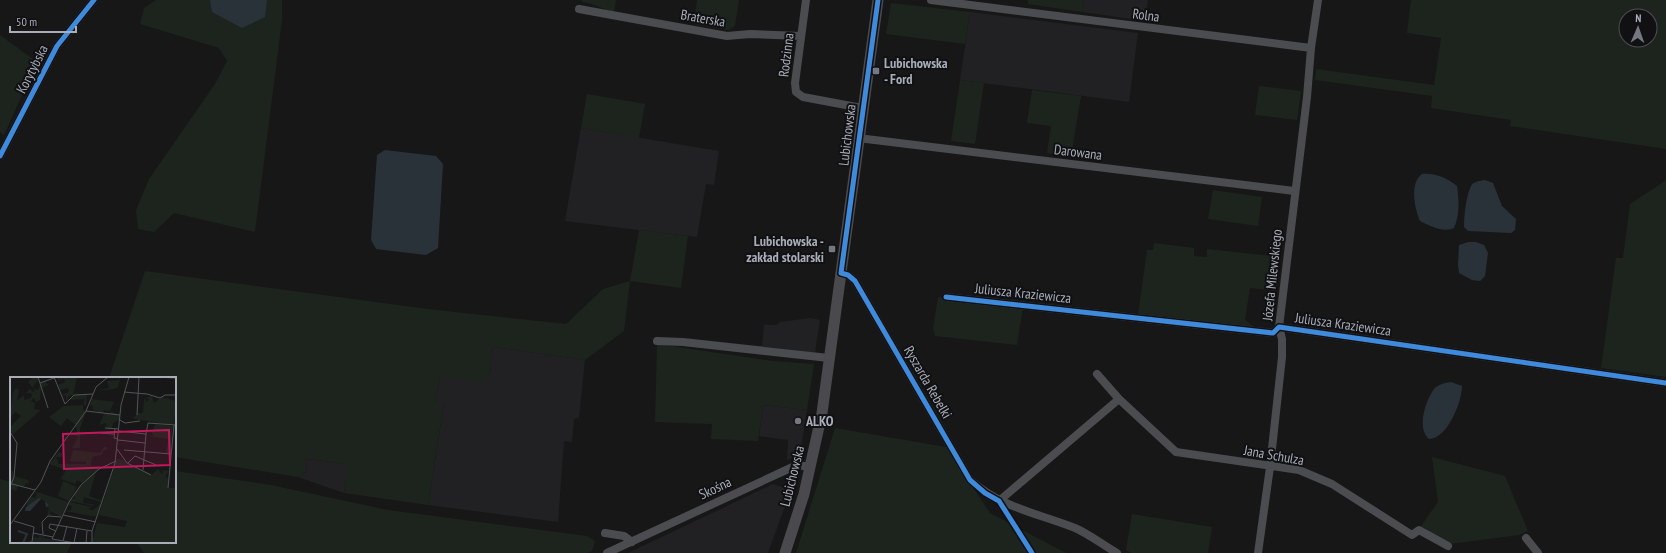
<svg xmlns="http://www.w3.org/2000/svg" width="1666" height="553" font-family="'PT Sans Narrow',sans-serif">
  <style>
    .built { fill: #212123 }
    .green { fill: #1d241e; fill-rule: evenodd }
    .water { fill: #2a3239 }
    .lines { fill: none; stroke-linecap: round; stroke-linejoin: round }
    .street { stroke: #4b4c50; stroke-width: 8 }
    .secondary { stroke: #4a4a4e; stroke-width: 11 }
    .cycleway-casing { stroke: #111113; stroke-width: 8 }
    .cycleway { stroke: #408adc; stroke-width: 5 }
    .poi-dot { fill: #757880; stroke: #111113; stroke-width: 1.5 }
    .labels { text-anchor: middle; stroke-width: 4; stroke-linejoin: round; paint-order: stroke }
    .street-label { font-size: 14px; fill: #a8adb8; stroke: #111113 }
    .poi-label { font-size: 14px; font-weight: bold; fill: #a8adb8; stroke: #111113; text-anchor: start }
    .inset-river { fill: none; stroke: #2a3239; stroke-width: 2 }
    .inset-road { fill: none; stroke: #515357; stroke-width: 1 }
    .view { fill: #c2185b; fill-opacity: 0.15; stroke: #c2185b; stroke-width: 2 }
    .inset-edge { fill: none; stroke: #a8adb8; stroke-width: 2 }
  </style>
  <rect width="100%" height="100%" fill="#171717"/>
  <path class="built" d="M1084 0H1148L1145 21 1082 12Z
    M970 12 1138 33 1129 102 960 80Z
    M581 128 719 151 714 185 706 184 697 237 565 221Z
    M810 318 820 320 815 353 762 347 764 325H776L780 322Z
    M493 347 585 360 579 418 574 419 572 442 564 441 558 522 428 505 444 404 435 402 440 377 490 373Z
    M763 405 807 410 800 454 787 460 788 440 759 436Z
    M307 459 348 464 344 493 298 477 306 472Z
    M773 484 791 490 768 553H628Z"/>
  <path class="green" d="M156 0H282V20L255 232 174 213 154 232 138 229 136 210 149 179 215 84 227 61 219 48 140 24 144 8Z
    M581 0H616L614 12C602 9 595 4 583 2Z
    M697 0H739L735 26 729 30 694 24Z
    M1028 0H1084L1082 12 1028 4Z
    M1411 0H1666V149L1510 126 1511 120 1431 108 1432 96 1315 80 1316 69 1434 85 1441 38 1407 33ZM1626 16H1650V40H1626Z
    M891 3 970 12 965 44 886 34Z
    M0 35 37 62 4 135 0 132Z
    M960 80 984 83 975 144 951 141Z
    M1259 86 1301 91 1297 120 1255 115Z
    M1032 90 1081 96 1071 157 1047 153 1051 126 1027 123Z
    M587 94 645 104 639 138 581 128Z
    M1666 178V377L1601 368 1616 258H1623L1630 204 1665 181Z
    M1213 190 1262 197 1258 226 1208 219Z
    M639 230 688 236 681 288 630 281 624 331 585 360 493 347 490 373 481 382 440 377 435 402 444 403 428 505 344 493 347 464 307 459 306 472 298 477 175 457V378H109L145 271 428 309 566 324 603 289 630 281Z
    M1154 243 1194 248V256L1207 257V249L1281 257 1276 291 1250 288 1245 320 1257 329 1138 315 1147 250H1153Z
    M938 297 1023 307 1017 345 935 336 933 328Z
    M657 344 773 361 814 364 807 410 763 405 758 441 711 439 712 424 655 422Z
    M835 428 946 447 990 513 1066 553H796Z
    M1432 457 1505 476 1528 531 1519 535 1450 544 1421 526 1438 502Z
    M175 471 271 485 388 510 587 536 595 541 592 551 587 553H144L136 542H175Z
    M0 479 11 482V542H72L67 553H0Z
    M1132 514 1212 527 1208 553H1131L1126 550Z"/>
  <path class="water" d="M210 0H267L265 17 242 28 212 12Z
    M385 150 436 156 443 164 438 248 426 255 376 249 371 240 377 155Z
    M1422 174C1435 173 1447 178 1457 186 1459 201 1460 214 1454 228 1444 233 1430 226 1420 221 1415 210 1409 183 1422 174Z
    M1485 180 1493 183 1502 206 1516 219 1515 230 1511 233 1468 231 1464 227C1464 216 1466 196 1471 186 1474 181 1480 181 1485 180Z
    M1468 242H1476L1484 245 1488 253 1485 276 1480 281 1472 280 1459 273 1458 265 1459 245Z
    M1451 382 1462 386C1462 402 1447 439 1429 439 1416 428 1426 400 1434 389 1439 384 1445 383 1451 382Z"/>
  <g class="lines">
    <path class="street" d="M806 0 795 83 796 92 803 97 862 108
      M931 0 1311 48 1318 0
      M579 9 727 36 750 34 801 36
      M858 138 1294 191
      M0 156 57 46 94 0
      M841 273 848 275 855 281 970 480C1002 508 1037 513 1075 528 1089 534 1103 545 1117 553
      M946 297 1273 333 1279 327 1666 383
      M657 341 683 342 829 358
      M1097 374 1119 399
      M999 501 1119 399 1176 452 1299 470 1332 484 1412 535 1419 530 1448 546
      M605 533 624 536 632 542
      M1526 538 1538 553
      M607 553 797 465 811 467
      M1258 553 1270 467 1282 357V339L1279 327 1307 97 1311 48"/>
    <path class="secondary" d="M785 553 804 494 822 413 878 0"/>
    <g class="cycleway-casing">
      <path id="cycleway" d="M878 0 841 273 848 275 855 281 970 480 985 493 999 501 1032 553
        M0 156 57 46 94 0
        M946 297 1273 333 1279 327 1666 383"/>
    </g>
    <use href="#cycleway" class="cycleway"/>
  </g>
  <g class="poi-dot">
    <rect x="872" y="67" width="8" height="8" rx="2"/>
    <rect x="828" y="245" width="8" height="8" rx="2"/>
    <circle cx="798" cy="421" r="4"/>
  </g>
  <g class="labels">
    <g class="street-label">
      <text transform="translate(1146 15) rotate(7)" y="5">Rolna</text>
      <text transform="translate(703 18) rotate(10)" y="5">Braterska</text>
      <text transform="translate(786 55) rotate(-83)" y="5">Rodzinna</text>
      <text transform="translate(32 69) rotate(-63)" y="5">Korytybska</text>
      <text transform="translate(847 135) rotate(-83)" y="5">Lubichowska</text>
      <text transform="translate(1078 152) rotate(7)" y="5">Darowana</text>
      <text transform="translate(1272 275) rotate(-84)" y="5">Józefa Milewskiego</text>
      <text transform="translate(1023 293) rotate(6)" y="5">Juliusza Kraziewicza</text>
      <text transform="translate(1343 324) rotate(8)" y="5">Juliusza Kraziewicza</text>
      <text transform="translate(928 382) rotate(60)" y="5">Ryszarda Rebelki</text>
      <text transform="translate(1274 455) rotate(10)" y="5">Jana Schulza</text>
      <text transform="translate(792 476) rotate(-76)" y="5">Lubichowska</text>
      <text transform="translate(715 488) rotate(-25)" y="5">Skośna</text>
    </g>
    <g class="poi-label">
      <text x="884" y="68">Lubichowska<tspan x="884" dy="16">- Ford</tspan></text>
      <text x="824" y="246" text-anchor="end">Lubichowska -<tspan x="824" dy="16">zakład stolarski</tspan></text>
      <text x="806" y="426">ALKO</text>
    </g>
  </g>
  <g transform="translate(10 377)">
    <rect width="166" height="166" fill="#171717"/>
    <path d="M23 0H28L29 3 23 9 25 12 28 13 31 6 35 5 39 8 31 11 30 23 26 25 24 21 21 24 25 26 24 32 31 33 2 58 0 50 11 39 6 35 0 40 3 15 6 11 9 13 7 24 14 18V23L19 22 22 19 21 16H16L20 12 23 15 25 13 18 5ZM47 0H67L63 18 59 19 56 24V19L52 18 59 15 58 11 50 13 48 8 55 5 54 2 49 4ZM110 3 108 10 104 12 85 14 99 11 97 4ZM64 18H77L76 28H73V33L76 35 70 51V71H62L68 60 62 58 67 54 66 48 57 41 51 49 39 40 54 29 73 28 75 22 59 23ZM142 19 144 26 152 20 166 24 164 48 123 42 127 36H133L134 21 137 25 139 22 135 21ZM82 22 104 25 100 34 110 38 109 43 103 46 102 51H97L96 46 89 48 94 37H101L100 34 94 33 93 36 83 33V29L80 28ZM145 47 163 49 161 76H155L159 62 137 59H144L142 56ZM94 70H97V73H94L91 78 82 80 81 88H77L92 90 72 106 67 103 65 107 51 102 56 93 39 87 42 83H45L43 82 49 75 53 77 51 80H45L48 83V87H76V85L60 84 63 73 90 76ZM107 82 114 83 117 87 141 98 148 92 152 97 153 93 159 94 155 99 158 102V111H165L166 107V166H82L87 146 115 150 117 144 89 138ZM0 94H3L4 99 18 103 19 107 16 106 14 110 8 108 6 114 0 112ZM86 95 79 119 93 124 91 125 74 120 73 126 82 127 85 129 59 124 65 121 64 117 69 111ZM53 104 67 110 59 124 48 119ZM27 115 58 125 51 140 40 134 41 138 37 139 39 131 35 130 39 128 34 123 29 121 21 128H16L21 120 26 121ZM59 125 82 130 78 132 83 133 92 126 86 139H81L55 134 61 133 62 129 58 128ZM32 157 35 158 34 161 61 166H23V160L28 161 30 158 32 161Z" fill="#1d241e"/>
    <path d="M29 121 34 123 39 128 36 130 35 124 31 122 20 134H15L16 130Z" fill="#2a3239"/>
    <path class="inset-river" d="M8 154 17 157 13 166"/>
    <path class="inset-road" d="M28 0 38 31M44 0 55 27 64 18 83 17M145 0 166 1M30 6 44 1M114 15 137 17 150 21 155 18H166M76 34 110 38M127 38 129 0M110 43 115 46 130 44M95 51 109 52M105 52 104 61 108 62M109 54 136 57 138 46 166 48M0 55 7 66 4 100 0 110M90 56 104 57M108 63 135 66M107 72 117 86 141 98M114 73 161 77M118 86 125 79 146 88M133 93 136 57M2 107 25 113M158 111 164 48M53 138 86 145M4 144 24 150 22 165 14 166M0 148 31 105 40 84 76 34 86 10 98 0M46 154 39 151 40 147 82 154M23 156 43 160M33 157 32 145 38 139 51 140M53 164 57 149M64 166 67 151M65 166 42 162 59 125 71 108 89 92 106 84M76 166 77 154M82 166V154L105 86 111 28 119 0"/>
    <path class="view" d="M159 53 160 88 54 92 53 57Z"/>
    <rect width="166" height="166" class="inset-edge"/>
  </g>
  <g transform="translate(1638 28) rotate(2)"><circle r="19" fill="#111113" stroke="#4d4f55"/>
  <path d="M0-3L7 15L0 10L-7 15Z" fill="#757880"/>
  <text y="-6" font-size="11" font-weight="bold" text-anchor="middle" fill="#a8adb8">N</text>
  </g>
  <path d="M10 26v6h66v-6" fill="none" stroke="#a8adb8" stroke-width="2"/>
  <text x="16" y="26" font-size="12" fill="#a8adb8" stroke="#111113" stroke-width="3" paint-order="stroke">50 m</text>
</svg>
